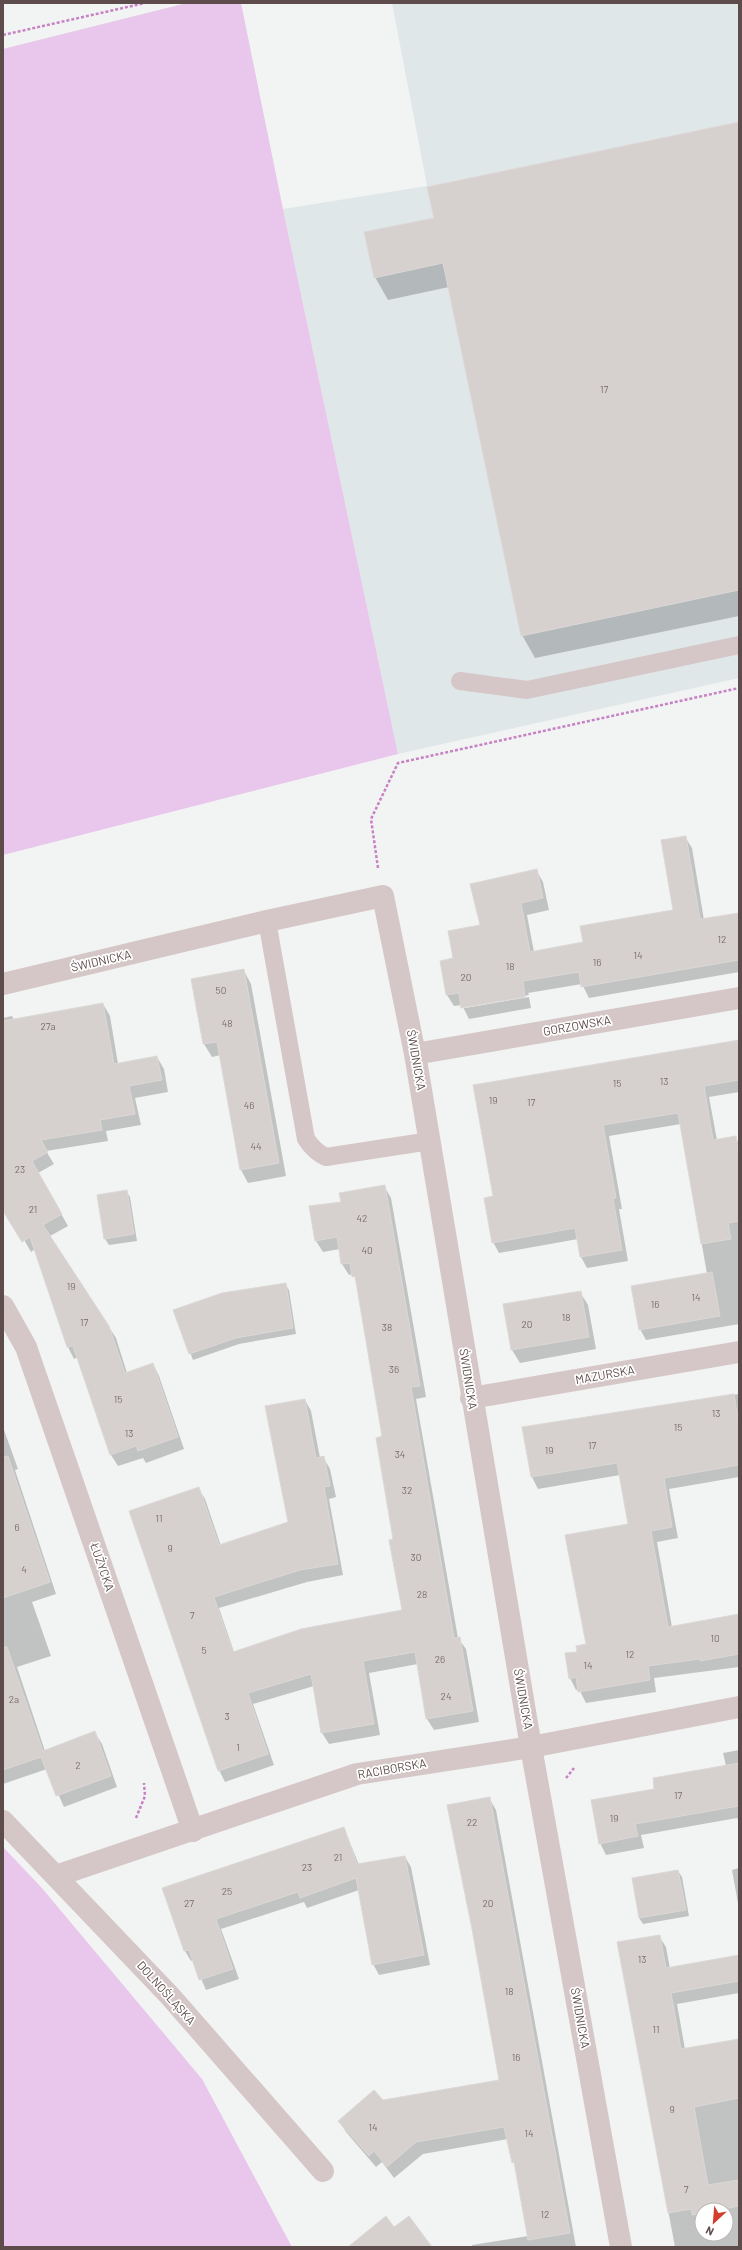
<svg xmlns="http://www.w3.org/2000/svg" width="742" height="2250" font-family="Barlow,sans-serif">
  <style>
    .commercial { fill: #e0e7e9 }
    .green { fill: #e9c6ec }
    .shadow { fill: #0003; fill-rule: evenodd }
    .building { fill: #d6d1cf; stroke: #dcd8d7 }
    .lines { fill: none; stroke-linecap: round; stroke-linejoin: round }
    .path { stroke: #c781c4; stroke-width: 2.5; stroke-dasharray: 3 2; stroke-linecap: butt }
    .lane { stroke: #d5c7c7; stroke-width: 18 }
    .street { stroke: #d5c7c7; stroke-width: 22 }
    .labels { text-anchor: middle; stroke-width: 3.5; stroke-linejoin: round; paint-order: stroke }
    .number-label { font-size: 10px; fill: #7b6d6c }
    .street-label { font-size: 12px; fill: #5d4c4b; stroke: #fff }
  </style>
  <rect width="100%" height="100%" fill="#f2f4f3"/>
  <path class="commercial" d="M392 3H739V678L398 754 283 209 427 186Z"/>
  <path class="green" d="M187 3H241L283 209 398 754 3 855V49Z
    M3 1847 41 1887 202 2079 292 2247H3Z"/>
  <path class="shadow" d="M739 123V616L535 658 522 635 449 287 388 300 375 277 435 219Z
    M685 837 692 848 704 920 739 914V972L589 998 582 984 528 993 529 995 465 1006V1008L529 997 531 1008 469 1019 462 1005 454 1006 447 995 454 959 481 926 536 870 543 882 549 910 527 915 534 952 584 942 674 911Z
    M244 971 251 984 286 1176 248 1183 241 1170 221 1055 212 1057 204 1044Z
    M103 1004 110 1016 118 1064 157 1057 164 1069 168 1092 135 1098 141 1125 106 1131 108 1141 46 1151 54 1164 38 1173 68 1226 50 1236 116 1338 127 1373 153 1364 159 1376 184 1449 146 1463 143 1458 118 1466 111 1455 78 1357 74 1359 68 1347 35 1249 31 1252 3 1203V1018L12 1016 14 1020Z
    M739 1041V1092L709 1097 717 1140 735 1137 739 1144V1324L646 1340 640 1329 707 1274 681 1124 609 1136 622 1209H619L628 1261 587 1268 581 1257 578 1239 499 1253 493 1242 494 1197 474 1086Z
    M384 1186 391 1198 426 1397 416 1399 458 1638 466 1649 479 1722 434 1730 427 1719 418 1664 369 1673 380 1735 329 1744 322 1733 314 1686 253 1704 274 1765 225 1782 219 1770 198 1488 205 1499 221 1546 290 1523 305 1400 311 1411 320 1458 323 1457 330 1469 336 1497 329 1499 343 1575 307 1582 219 1608 234 1652 403 1611 383 1437 357 1282 353 1274 349 1275 342 1264 340 1249 323 1252 316 1241 342 1203Z
    M126 1191 130 1197 137 1241 109 1245 105 1239 98 1196Z
    M285 1284 289 1290 296 1334 239 1344 193 1360 174 1310Z
    M580 1292 588 1305 596 1349 520 1363 512 1350Z
    M739 1394V1477L669 1489 678 1538 657 1542 672 1627 739 1615V1667L654 1678 656 1692 586 1703 579 1689 576 1690 570 1678 578 1652 587 1645 629 1525 620 1475 538 1489 532 1477 523 1428Z
    M3 1427 18 1469 15 1470 56 1594 32 1602 51 1656 17 1667 45 1751 95 1733 102 1744 117 1787 64 1807 47 1769 3 1784Z
    M739 1750V1822L737 1818 641 1835 644 1848 606 1855 600 1843 656 1789 726 1766 723 1753Z
    M489 1798 496 1810 576 2247H472V2245L528 2236 516 2167 508 2139 423 2154 394 2178 382 2162 376 2167 346 2132 339 2121 382 2101 500 2081Z
    M344 1828 359 1865 405 1857 411 1867 430 1965 379 1975 373 1964 359 1890 307 1908 304 1902 221 1929 239 1979 206 1990 193 1960 191 1961 185 1951 163 1888Z
    M739 1868V1909L732 1870Z
    M678 1871 682 1877 689 1916 643 1924 639 1918 633 1879Z
    M659 1936 666 1947 670 1969 739 1957V1993L677 2004 685 2049 739 2040V2247H675L618 1943ZM702 2210H726V2234H702Z"/>
  <path class="building" d="M739 122V590L521 636 443 263 374 278 364 232 434 218 427 187Z
    M686 836 700 919 739 913V960L581 987 579 972 523 981 525 997 461 1008 459 993 446 995 440 961 453 958 448 931 480 925 470 884 537 869 543 898 521 903 530 952 583 942 580 926 673 910 661 840Z
    M244 969 279 1163 240 1170 217 1042 203 1044 191 979Z
    M103 1003 114 1064 157 1056 162 1080 129 1086 135 1114 100 1120 102 1130 41 1140 48 1152 32 1161 62 1214 43 1225 109 1326 125 1373 153 1363 178 1437 138 1451 136 1446 110 1455 73 1346 67 1347 30 1237 22 1242 3 1211V1021Z
    M739 1040V1080L704 1086 713 1140 736 1136 739 1156V1221L728 1223 731 1239 701 1244 678 1113 603 1125 616 1198H613L622 1250 580 1257 575 1228 492 1243 484 1198 493 1196 473 1085Z
    M385 1185 420 1386 411 1387 454 1638 460 1637 473 1711 426 1719 415 1652 363 1661 374 1724 321 1733 311 1674 248 1693 268 1754 218 1771 129 1511 199 1487 219 1545 288 1522 265 1406 305 1399 316 1458 324 1456 330 1486 324 1487 338 1564 300 1570 214 1597 233 1652 301 1629 402 1610 389 1540 393 1539 376 1438 382 1436 355 1276 352 1277 350 1263 341 1264 337 1237 315 1241 309 1206 341 1202 339 1193Z
    M127 1190 134 1234 104 1239 97 1195Z
    M712 1272 720 1316 639 1330 631 1286Z
    M286 1283 293 1328 236 1338 189 1354 173 1310 222 1293Z
    M581 1291 589 1337 511 1350 503 1304Z
    M734 1394 739 1425V1465L664 1478 672 1527 651 1531 668 1627 739 1614V1654L700 1661V1659L648 1666 650 1680 578 1692 576 1677 569 1679 565 1653 577 1652 576 1646 586 1644 565 1535 628 1524 617 1463 531 1477 522 1427Z
    M8 1456 50 1582 3 1598V1457Z
    M3 1647H7L43 1751 95 1731 111 1776 56 1796 41 1757 3 1770Z
    M739 1763V1806L635 1824 638 1836 599 1844 591 1800 654 1789 653 1778Z
    M490 1797 570 2233 528 2240 514 2162 512 2163 504 2127 416 2142 387 2167 374 2151 369 2156 338 2121 374 2090 383 2100 499 2080 472 1929 447 1805Z
    M344 1827 357 1864 405 1856 424 1955 372 1965 356 1878 300 1898 298 1892 216 1919 233 1969 199 1980 189 1950 184 1951 162 1888Z
    M678 1870 686 1910 639 1918 632 1878Z
    M660 1935 666 1968 739 1955V1981L671 1993 681 2049 739 2039V2098L694 2107 708 2185 739 2180V2206L718 2210H702V2213L692 2215 691 2209 668 2213 617 1942Z
    M386 2216 394 2227 409 2216 432 2247H348Z"/>
  <g class="lines">
    <path class="path" d="M3 35 145 3
      M378 868 371 819 398 763 739 688
      M566 1778 574 1768
      M136 1818 145 1796 144 1783"/>
    <path class="lane" d="M460 681 527 690 739 645
      M267 921 306 1139C312 1148 317 1153 326 1157L430 1141"/>
    <path class="street" d="M3 984 267 921 383 896 415 1054 531 1747 621 2247
      M415 1054 739 998
      M3 1306 26 1347 193 1831
      M471 1398 739 1352
      M3 1821 170 1996 323 2171
      M56 1876 357 1774 531 1747 739 1707"/>
  </g>
  <g class="labels">
    <g class="number-label">
      <text x="604" y="393">17</text>
      <text x="722" y="943">12</text>
      <text x="638" y="959">14</text>
      <text x="597" y="966">16</text>
      <text x="510" y="970">18</text>
      <text x="466" y="981">20</text>
      <text x="221" y="994">50</text>
      <text x="227" y="1027">48</text>
      <text x="48" y="1030">27a</text>
      <text x="664" y="1085">13</text>
      <text x="617" y="1087">15</text>
      <text x="493" y="1104">19</text>
      <text x="531" y="1106">17</text>
      <text x="249" y="1109">46</text>
      <text x="256" y="1150">44</text>
      <text x="20" y="1173">23</text>
      <text x="33" y="1213">21</text>
      <text x="362" y="1222">42</text>
      <text x="367" y="1254">40</text>
      <text x="71" y="1290">19</text>
      <text x="696" y="1301">14</text>
      <text x="655" y="1308">16</text>
      <text x="566" y="1321">18</text>
      <text x="84" y="1326">17</text>
      <text x="527" y="1328">20</text>
      <text x="387" y="1331">38</text>
      <text x="394" y="1373">36</text>
      <text x="118" y="1403">15</text>
      <text x="716" y="1417">13</text>
      <text x="678" y="1431">15</text>
      <text x="129" y="1437">13</text>
      <text x="592" y="1449">17</text>
      <text x="549" y="1454">19</text>
      <text x="400" y="1458">34</text>
      <text x="407" y="1494">32</text>
      <text x="159" y="1522">11</text>
      <text x="17" y="1531">6</text>
      <text x="170" y="1552">9</text>
      <text x="416" y="1561">30</text>
      <text x="24" y="1573">4</text>
      <text x="422" y="1598">28</text>
      <text x="192" y="1619">7</text>
      <text x="715" y="1642">10</text>
      <text x="204" y="1654">5</text>
      <text x="630" y="1658">12</text>
      <text x="440" y="1663">26</text>
      <text x="588" y="1669">14</text>
      <text x="446" y="1700">24</text>
      <text x="14" y="1703">2a</text>
      <text x="227" y="1720">3</text>
      <text x="238" y="1751">1</text>
      <text x="78" y="1769">2</text>
      <text x="678" y="1799">17</text>
      <text x="614" y="1822">19</text>
      <text x="472" y="1826">22</text>
      <text x="338" y="1861">21</text>
      <text x="307" y="1871">23</text>
      <text x="227" y="1895">25</text>
      <text x="189" y="1907">27</text>
      <text x="488" y="1907">20</text>
      <text x="642" y="1963">13</text>
      <text x="509" y="1995">18</text>
      <text x="656" y="2033">11</text>
      <text x="516" y="2061">16</text>
      <text x="672" y="2113">9</text>
      <text x="373" y="2131">14</text>
      <text x="529" y="2137">14</text>
      <text x="686" y="2193">7</text>
      <text x="545" y="2218">12</text>
    </g>
    <g class="street-label">
      <text transform="translate(101 961) rotate(-13)" y="4">ŚWIDNICKA</text>
      <text transform="translate(577 1026) rotate(-10)" y="4">GORZOWSKA</text>
      <text transform="translate(416 1060) rotate(80)" y="4">ŚWIDNICKA</text>
      <text transform="translate(605 1375) rotate(-10)" y="4">MAZURSKA</text>
      <text transform="translate(468 1379) rotate(81)" y="4">ŚWIDNICKA</text>
      <text transform="translate(102 1567) rotate(71)" y="4">ŁUŻYCKA</text>
      <text transform="translate(523 1699) rotate(80)" y="4">ŚWIDNICKA</text>
      <text transform="translate(392 1769) rotate(-10)" y="4">RACIBORSKA</text>
      <text transform="translate(166 1993) rotate(48)" y="4">DOLNOŚLĄSKA</text>
      <text transform="translate(580 2018) rotate(80)" y="4">ŚWIDNICKA</text>
    </g>
  </g>
  <rect width="742" height="2250" fill="none" stroke="#5d4c4b" stroke-width="8"/>
  <g transform="translate(714 2222) rotate(206)"><circle r="19" fill="#ffffff" stroke="#beb7b7"/>
  <path d="M0-3L7 15L0 10L-7 15Z" fill="#d33d2d"/>
  <text y="-6" font-size="11" font-weight="bold" text-anchor="middle" fill="#5d4c4b">N</text>
  </g>
</svg>
